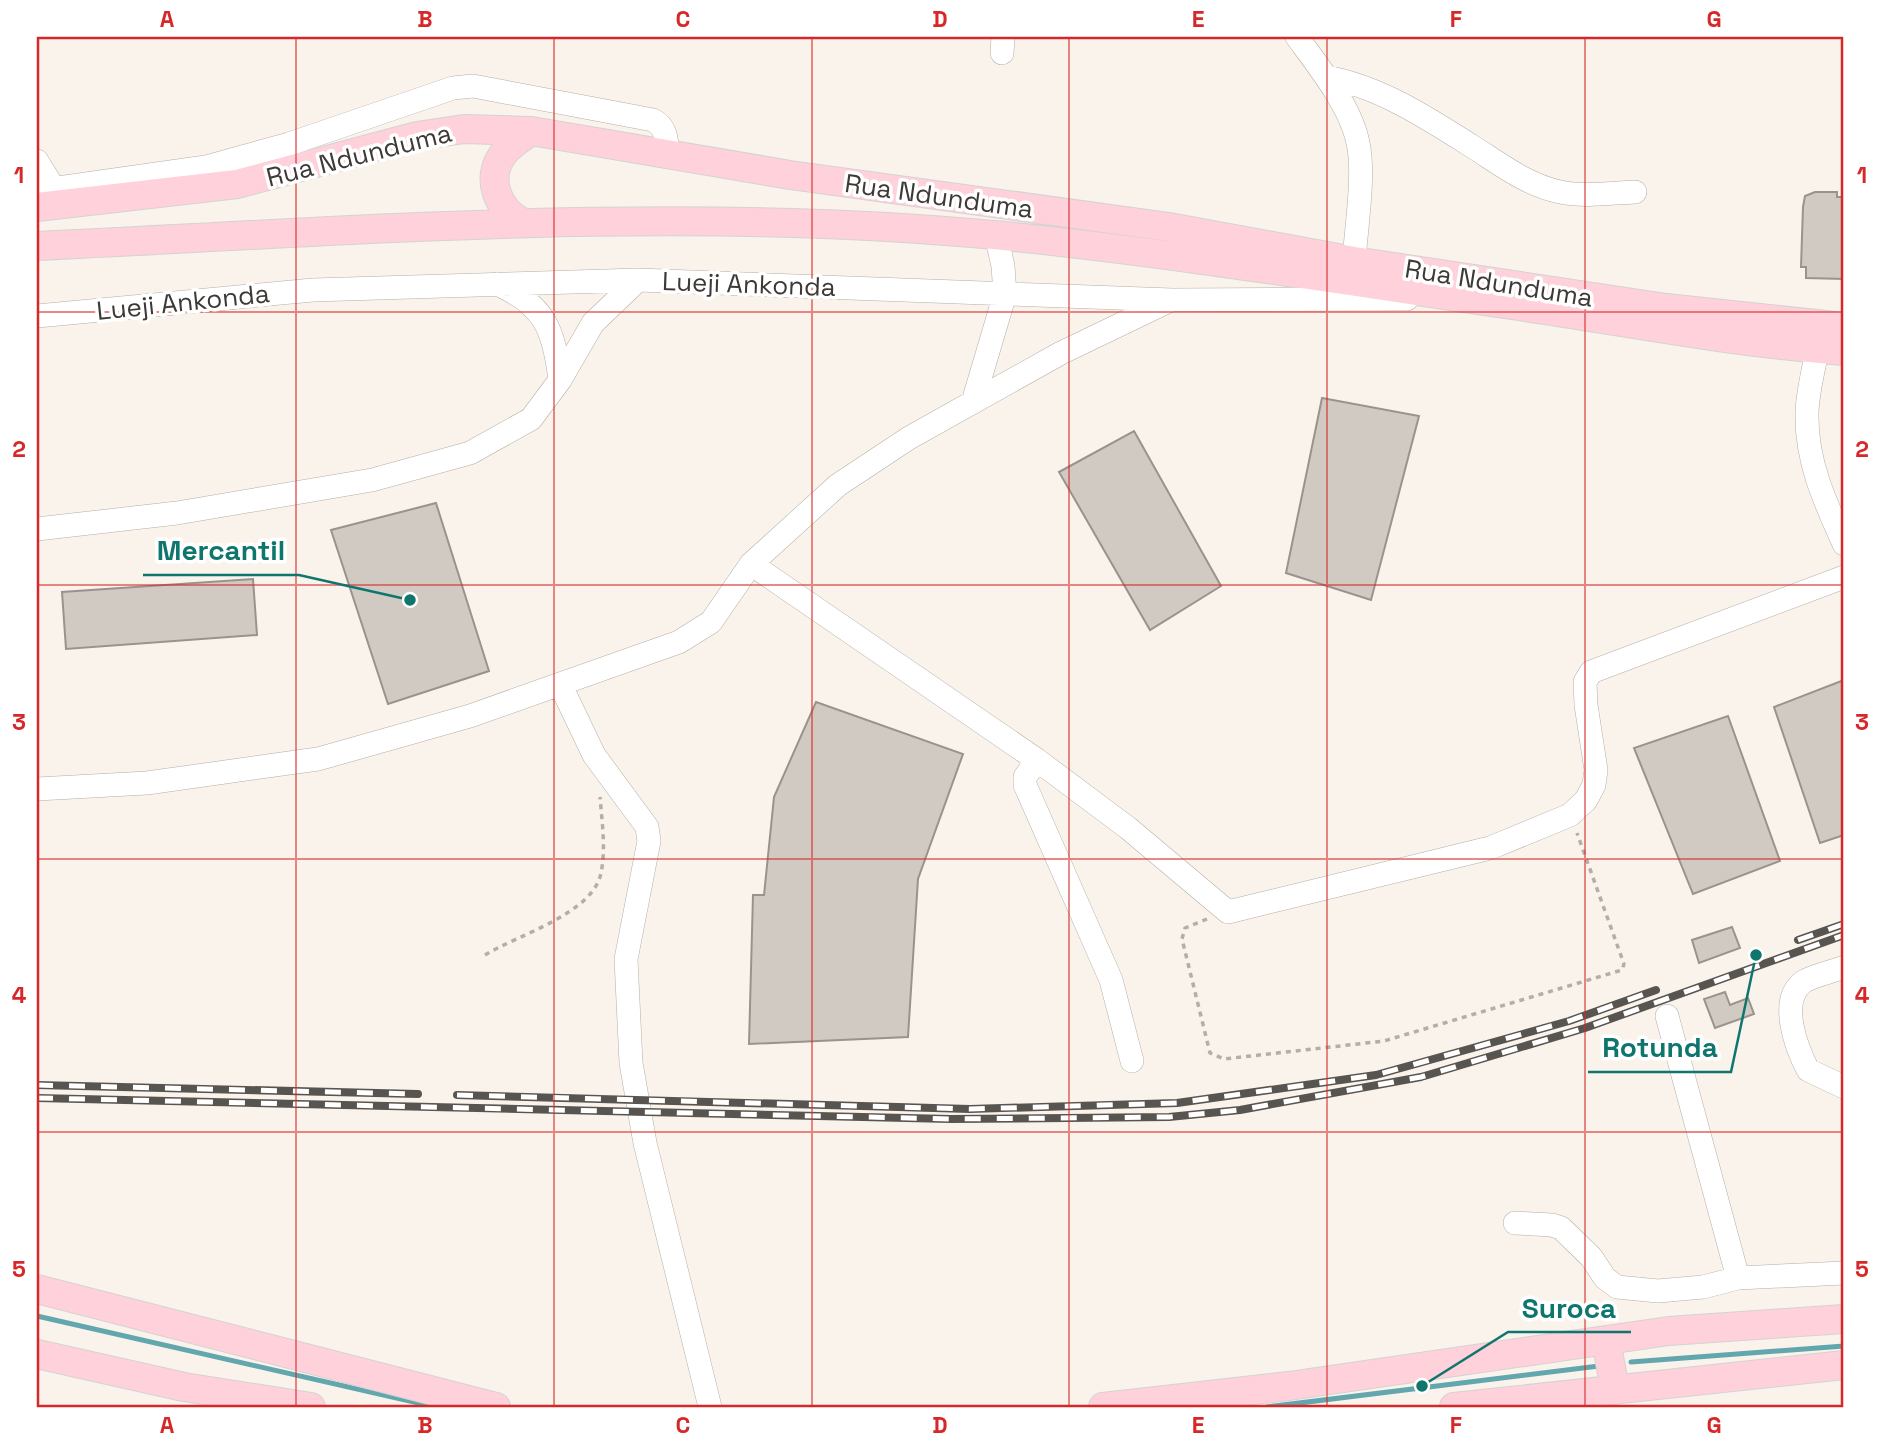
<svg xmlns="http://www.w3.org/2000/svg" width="1881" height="1444" font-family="'Space Grotesk',sans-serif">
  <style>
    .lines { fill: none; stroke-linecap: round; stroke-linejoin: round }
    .stream { stroke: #62a6ae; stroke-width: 5 }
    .building { fill: #d1cac3; stroke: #9a938d; stroke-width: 2 }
    .minor-casing { stroke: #b5aea7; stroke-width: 24 }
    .major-casing { stroke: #d4d3d3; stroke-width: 30 }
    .path { stroke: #b3aea8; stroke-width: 3.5; stroke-dasharray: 5 5; stroke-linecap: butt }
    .minor { stroke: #fff; stroke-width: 23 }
    .major { stroke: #fed1db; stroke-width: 28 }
    .rail-casing { stroke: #585450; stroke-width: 8 }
    .rail { stroke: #fff; stroke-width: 5; stroke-dasharray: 16; stroke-linecap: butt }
    .grid { fill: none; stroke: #d62828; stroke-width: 2; stroke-opacity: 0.55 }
    .labels { text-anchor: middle; stroke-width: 7; stroke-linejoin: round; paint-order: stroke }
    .street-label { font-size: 26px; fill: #3c3936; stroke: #fff }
    .leader { fill: none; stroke: #0f766e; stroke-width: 2.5 }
    .callout-dot { fill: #0f766e; stroke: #fff; stroke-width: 2.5 }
    .callout-label { font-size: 28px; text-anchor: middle; font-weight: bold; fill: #0f766e; stroke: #fff; stroke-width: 7; stroke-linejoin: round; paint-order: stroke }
    .neatline { fill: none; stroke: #d62828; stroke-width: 2.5 }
    .grid-label { font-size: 23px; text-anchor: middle; font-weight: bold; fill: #d62828 }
  </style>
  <rect width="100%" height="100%" fill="#faf3eb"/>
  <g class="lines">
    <path class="stream" d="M37 1316 436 1407
      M1631 1362 1844 1346
      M1267 1407 1599 1366"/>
  </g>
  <path class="building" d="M1815 192H1837V197H1844V279L1806 278V267H1801L1803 207 1805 196Z
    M1322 398 1419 416 1371 600 1286 573Z
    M1134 431 1221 586 1150 630 1059 472Z
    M436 503 489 671 388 704 331 530Z
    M253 579 257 635 66 649 62 592Z
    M1844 680V835L1820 843 1774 707Z
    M816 702 963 754 918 879 908 1037 749 1044 753 895H764L774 797Z
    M1728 716 1780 861 1693 894 1634 748Z
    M1732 927 1740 948 1699 963 1692 940Z
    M1725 992 1730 1005 1748 998 1754 1014 1715 1028 1704 999Z"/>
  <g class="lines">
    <g class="minor-casing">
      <path id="minor" d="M1297 37C1319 67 1351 107 1358 143 1365 173 1356 229 1354 261
        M1002 53 1003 37
        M1326 77C1378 86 1426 117 1470 145 1499 163 1526 185 1560 192 1584 197 1610 193 1635 192
        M37 161 55 190
        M37 191 206 167 289 144 453 88 473 86 653 120C666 127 667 139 667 152
        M497 284C545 305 554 330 560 380
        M37 316 313 290 638 280 1172 300 1407 299
        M1817 349C1814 370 1807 393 1807 414 1806 461 1825 502 1844 544
        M973 402 1005 294 1003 266 996 235
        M37 529 177 513 372 480 470 453 531 419 560 380 593 323 638 280
        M751 564 1037 760 1128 828 1228 912 1490 848 1570 815 1586 800 1594 785 1596 770 1586 705 1585 682 1591 672 1844 577
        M560 684 594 755 647 827 649 841 626 959 631 1063 645 1143 710 1407
        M1037 760 1025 777V785L1111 980 1132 1061
        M37 789 147 783 318 759 470 716 679 642 711 622 751 564 838 485 909 438 1061 353 1169 301
        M1844 967C1832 972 1814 975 1803 982 1778 1001 1797 1049 1808 1070L1844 1087
        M1667 1016 1738 1278
        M1515 1223 1552 1225 1561 1228 1591 1257 1605 1278 1617 1287 1658 1291 1703 1287 1738 1278 1844 1273"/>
    </g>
    <g class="major-casing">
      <path id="major" d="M37 207 237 184 417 136 464 129 531 131 790 175 1169 227 1354 261 1666 308 1844 327
        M524 223C498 211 484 178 504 153 511 144 522 138 531 131
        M37 246C356 231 675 205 994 235 1169 252 1345 281 1519 306 1627 322 1735 343 1844 351
        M37 1289 496 1407
        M1606 1340 1615 1390
        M37 1354 184 1387 311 1407
        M1103 1407 1289 1386 1669 1331 1844 1319
        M1454 1407 1844 1365"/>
    </g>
    <path class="path" d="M1207 919 1185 928 1182 939 1210 1053 1224 1059 1384 1041 1622 970 1624 964 1577 833
      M485 955C517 935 593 914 601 873 606 849 602 822 600 797"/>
    <use href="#minor" class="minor"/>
    <use href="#major" class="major"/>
    <g class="rail-casing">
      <path id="rail" d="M1798 940 1844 924
        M37 1085 418 1094
        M457 1095 970 1109 1177 1103 1376 1075 1569 1021 1656 990
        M37 1098 951 1119 1169 1117 1240 1110 1421 1077 1585 1028 1844 935"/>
    </g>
    <use href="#rail" class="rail"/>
  </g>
  <path class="grid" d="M296 37V1407M554 37V1407M812 37V1407M1069 37V1407M1327 37V1407M1585 37V1407M37 312H1844M37 585H1844M37 859H1844M37 1132H1844"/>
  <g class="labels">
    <g class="street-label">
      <text transform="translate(359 155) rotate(-14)" y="9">Rua Ndunduma</text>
      <text transform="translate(939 196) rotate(8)" y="9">Rua Ndunduma</text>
      <text transform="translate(1499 283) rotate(9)" y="9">Rua Ndunduma</text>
      <text transform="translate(749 284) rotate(2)" y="9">Lueji Ankonda</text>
      <text transform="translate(183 302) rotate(-6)" y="9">Lueji Ankonda</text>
    </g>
  </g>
  <path class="leader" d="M410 600L299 575H143M1756 955L1731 1072H1588M1422 1386L1508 1332H1631"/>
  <g class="callout-dot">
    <circle cx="410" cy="600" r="7"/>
    <circle cx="1756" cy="955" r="7"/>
    <circle cx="1422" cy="1386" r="7"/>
  </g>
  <g class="callout-label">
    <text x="221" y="560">Mercantil</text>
    <text x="1660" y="1057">Rotunda</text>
    <text x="1569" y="1318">Suroca</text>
  </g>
  <rect width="1881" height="1444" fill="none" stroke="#ffffff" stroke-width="77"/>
  <rect x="38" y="38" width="1804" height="1368" class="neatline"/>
  <g class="grid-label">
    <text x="167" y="27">A</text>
    <text x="425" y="27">B</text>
    <text x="683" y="27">C</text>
    <text x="940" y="27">D</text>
    <text x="1198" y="27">E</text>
    <text x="1456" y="27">F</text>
    <text x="1714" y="27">G</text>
    <text x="19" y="183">1</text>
    <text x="1862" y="183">1</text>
    <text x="19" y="457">2</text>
    <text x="1862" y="457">2</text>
    <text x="19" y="730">3</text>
    <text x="1862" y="730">3</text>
    <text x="19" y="1003">4</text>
    <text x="1862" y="1003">4</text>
    <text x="19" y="1277">5</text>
    <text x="1862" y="1277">5</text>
    <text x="167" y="1433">A</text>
    <text x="425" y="1433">B</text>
    <text x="683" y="1433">C</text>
    <text x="940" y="1433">D</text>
    <text x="1198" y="1433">E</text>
    <text x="1456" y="1433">F</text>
    <text x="1714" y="1433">G</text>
  </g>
</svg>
